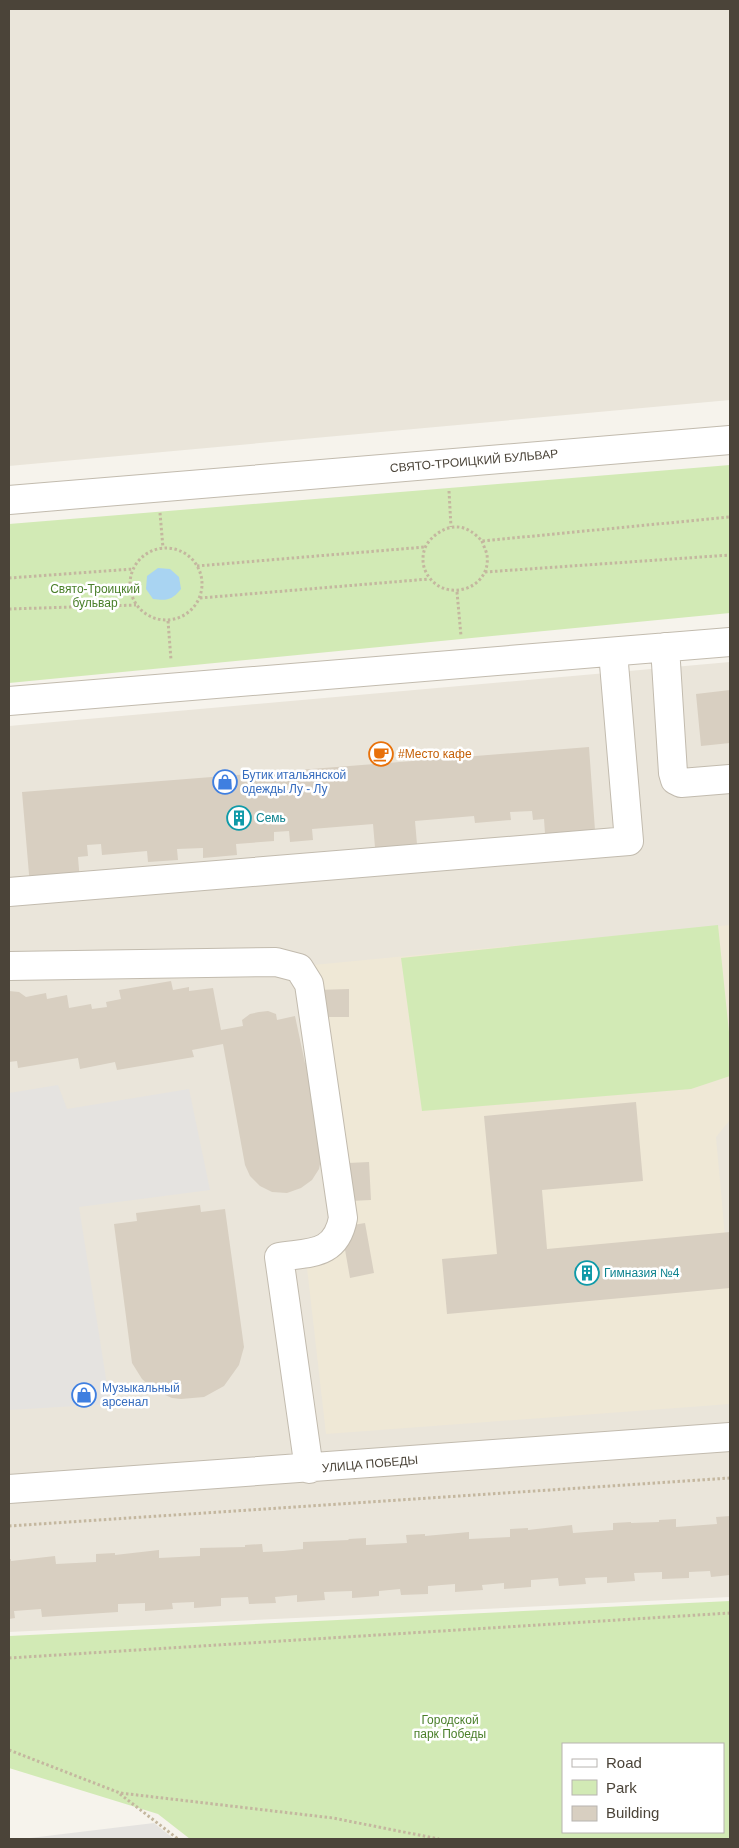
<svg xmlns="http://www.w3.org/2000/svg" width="739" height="1848" font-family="Helvetica,sans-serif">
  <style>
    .residential { fill: #eae5da }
    .education { fill: #efe8d6 }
    .green { fill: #d2eab5; fill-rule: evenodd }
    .parking { fill: #e5e3e0 }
    .water { fill: #a9d4f2 }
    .building { fill: #d8cfc1 }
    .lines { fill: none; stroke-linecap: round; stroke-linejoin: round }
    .minor-casing { stroke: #c2bbae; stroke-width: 30 }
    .path { stroke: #c4b79f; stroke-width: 3; stroke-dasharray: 2.5 2.5; stroke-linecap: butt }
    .minor { stroke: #fff; stroke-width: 28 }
    .labels { text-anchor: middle; stroke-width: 5; stroke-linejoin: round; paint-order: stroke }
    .street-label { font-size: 12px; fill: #4b4439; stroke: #fff }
    .park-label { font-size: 12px; fill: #4a7f2a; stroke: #fff }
    .food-label { font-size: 12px; fill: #c56008; stroke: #fff; text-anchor: start }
    .shop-label { font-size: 12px; fill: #366cbe; stroke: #fff; text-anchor: start }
    .culture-label { font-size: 12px; fill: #0d838f; stroke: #fff; text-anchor: start }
  </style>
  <rect width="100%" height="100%" fill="#f6f3ec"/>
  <path class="residential" d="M9 9H730V400L9 466Z
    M730 662V1597L9 1632V726Z"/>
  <path class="education" d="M730 925V1120L716 1137 730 1292V1404L326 1434 306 1259 337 1242 303 966Z"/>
  <path class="green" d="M730 465V613L9 683V524Z
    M718 925 730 1042V1076L691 1089 422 1111 401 958Z
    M730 1601V1839H190L158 1814 9 1768V1636ZM563 1744H723V1832H563Z"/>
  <path class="parking" d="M58 1085 67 1109 189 1089 210 1190 79 1207 110 1404 9 1410V1093Z
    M154 1823 174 1839H29L30 1838Z"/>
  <path class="water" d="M158 568 170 569 179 577 181 589C172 600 167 601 153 599L146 589 147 576Z"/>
  <path class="building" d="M730 690V743L701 746 696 694Z
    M589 747 596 844 546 848 544 819 533 820 532 811 510 812 511 820 475 823 474 816 415 821 418 856 376 859 373 824 312 829 313 840 290 842 289 831 274 832V841L236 844 237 855 203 858V848L177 849 178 860 148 862 147 851 102 855 101 844 87 845 88 856 78 857 80 882 30 886 22 792Z
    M171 981 173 990 189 987V991L213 988 221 1030 243 1026 242 1020 250 1014 259 1012 268 1011 276 1014 277 1020 295 1016 305 1063 309 1062 322 1155 319 1169 312 1180 301 1188 287 1193 272 1192 260 1186 250 1176 245 1165 223 1044 192 1050 194 1057 117 1070 115 1062 80 1069 78 1058 18 1068 17 1061 9 1062V991L19 992 26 997 46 993 47 999 67 995 69 1008 91 1004 92 1009 107 1007 106 1002 121 999 119 990Z
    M349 989V1017H316V990Z
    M636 1102 643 1181 542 1190 547 1249 730 1232V1288L447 1314 442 1259 497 1254 484 1116Z
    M369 1162 371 1200 350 1201 348 1163Z
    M200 1205 201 1212 225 1209 244 1347 239 1365 224 1386 204 1397 181 1399 172 1398 154 1390 142 1379 132 1363 114 1224 137 1221 136 1213Z
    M365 1223 374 1273 350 1278 341 1227Z
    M730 1516V1575L711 1577 710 1571 689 1572V1578L662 1579V1572L634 1573 635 1581 607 1583V1577L585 1578 586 1584 559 1586 558 1578 531 1580V1587L504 1589V1583L482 1585 483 1590 455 1592V1584L428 1586V1594L401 1595 400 1589 379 1591V1596L352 1598V1591L324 1592 325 1600 297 1602V1595L275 1597 276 1603 249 1604 248 1597 221 1598V1606L194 1608V1602L172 1603 173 1609 145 1611V1603L118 1604V1612L42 1617 41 1609 14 1611 15 1618 9 1619V1559H11V1561L55 1556 56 1564 96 1562V1554L115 1553V1555L159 1550V1558L200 1556V1548L245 1547V1545L262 1544 263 1552 283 1551 303 1549V1542L349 1540 348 1539 366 1538V1545L387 1544 407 1543 406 1535 425 1534V1536L469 1532V1539L510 1537V1529L528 1528V1530L572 1525 573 1533 613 1530V1523L631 1522V1523L659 1522V1520L676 1519V1527L717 1524 716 1517Z"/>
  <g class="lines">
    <g class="minor-casing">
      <path id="minor" d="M9 500 730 440
        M665 647 673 773 675 780 681 783 730 779
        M9 701 730 642
        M9 892 629 841 613 652
        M9 966 276 962 299 968 309 984 343 1218C336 1256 310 1252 279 1257L309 1469
        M9 1489 730 1437"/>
    </g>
    <path class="path" d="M449 491 451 527
      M160 513 163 548
      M482 541C483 545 486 550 487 555 492 591 440 605 425 570 422 563 422 552 427 544 436 531 454 521 470 531 474 533 478 537 482 541L730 517
      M130 584a36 36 0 1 1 72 0a36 36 0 1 1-72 0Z
      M197 566 425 547
      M485 572 730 555
      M9 578 133 569
      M457 592 461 636
      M200 598 429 579
      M9 609 136 605
      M168 621 171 660
      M9 1526 730 1478
      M9 1658 730 1613
      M9 1750 120 1793 333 1818 439 1839
      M120 1794 178 1839"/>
    <use href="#minor" class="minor"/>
  </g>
  <defs>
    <g id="cafe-ring" transform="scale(1.25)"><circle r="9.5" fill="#fff" stroke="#e8710a" stroke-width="1.5"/><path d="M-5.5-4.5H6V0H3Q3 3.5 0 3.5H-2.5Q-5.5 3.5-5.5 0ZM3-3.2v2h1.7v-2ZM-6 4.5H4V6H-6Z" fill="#e8710a"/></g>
    <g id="shop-ring" transform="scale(1.25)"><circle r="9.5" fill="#fff" stroke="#3f7fe0" stroke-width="1.5"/><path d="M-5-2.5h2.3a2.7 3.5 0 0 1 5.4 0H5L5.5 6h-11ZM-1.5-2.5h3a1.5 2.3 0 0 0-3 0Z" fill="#3f7fe0"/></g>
    <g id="building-ring" transform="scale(1.25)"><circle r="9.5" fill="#fff" stroke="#0f9aa8" stroke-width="1.5"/><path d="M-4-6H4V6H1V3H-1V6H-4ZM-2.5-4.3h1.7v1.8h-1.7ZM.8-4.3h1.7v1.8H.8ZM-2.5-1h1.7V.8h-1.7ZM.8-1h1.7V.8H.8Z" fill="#0f9aa8"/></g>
  </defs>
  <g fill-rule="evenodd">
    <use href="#cafe-ring" x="381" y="754"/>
    <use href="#shop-ring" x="225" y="782"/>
    <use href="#building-ring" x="239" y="818"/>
    <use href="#building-ring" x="587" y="1273"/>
    <use href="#shop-ring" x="84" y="1395"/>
  </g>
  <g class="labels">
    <g class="street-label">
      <text transform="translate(474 461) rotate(-5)" y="4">СВЯТО-ТРОИЦКИЙ БУЛЬВАР</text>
      <text transform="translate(370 1464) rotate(-5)" y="4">УЛИЦА ПОБЕДЫ</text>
    </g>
    <g class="park-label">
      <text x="95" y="593">Свято-Троицкий<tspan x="95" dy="14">бульвар</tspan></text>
      <text x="450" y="1724">Городской<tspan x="450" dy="14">парк Победы</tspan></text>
    </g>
    <g class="food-label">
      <text x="398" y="758">#Место кафе</text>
    </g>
    <g class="shop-label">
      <text x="242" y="779">Бутик итальянской<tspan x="242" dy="14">одежды Лу - Лу</tspan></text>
      <text x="102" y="1392">Музыкальный<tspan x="102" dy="14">арсенал</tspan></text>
    </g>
    <g class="culture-label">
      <text x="256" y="822">Семь</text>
      <text x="604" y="1277">Гимназия №4</text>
    </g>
  </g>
  <rect width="739" height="1848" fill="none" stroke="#4b4439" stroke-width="20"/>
  <rect x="562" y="1743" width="162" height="90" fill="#ffffff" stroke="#b7b4b0"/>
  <rect x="572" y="1759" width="25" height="8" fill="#ffffff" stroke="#b7b4b0"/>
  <text x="606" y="1768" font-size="15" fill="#4b4439">Road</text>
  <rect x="572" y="1780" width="25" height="15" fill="#d2eab5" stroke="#b7b4b0"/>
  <text x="606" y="1793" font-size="15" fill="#4b4439">Park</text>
  <rect x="572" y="1806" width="25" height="15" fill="#d8cfc1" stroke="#b7b4b0"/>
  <text x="606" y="1818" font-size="15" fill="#4b4439">Building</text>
</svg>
